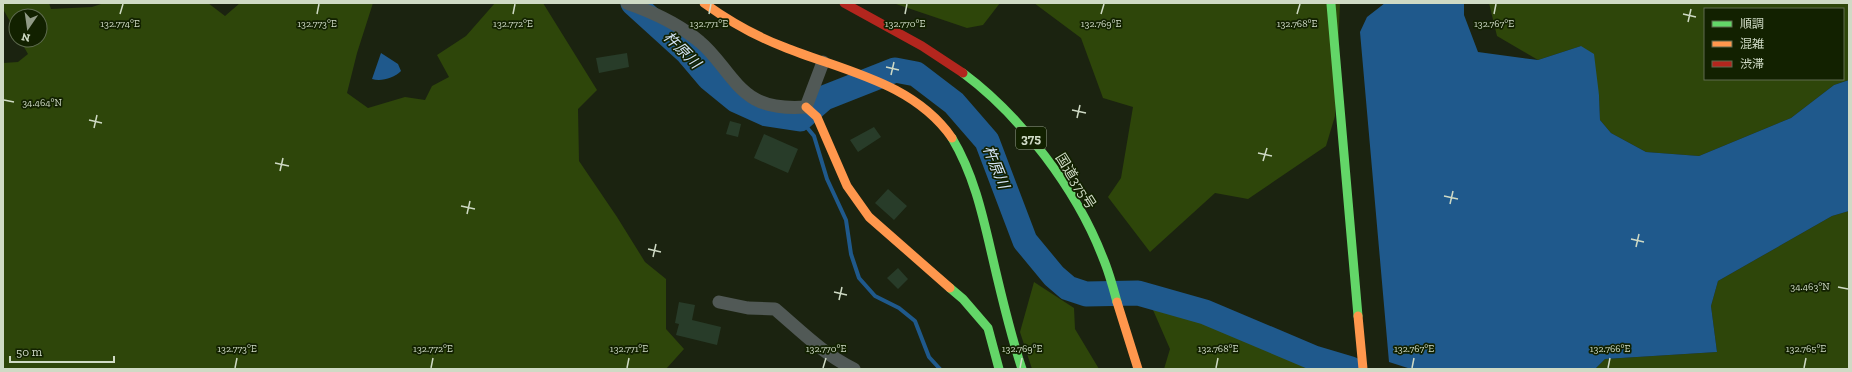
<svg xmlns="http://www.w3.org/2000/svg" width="1852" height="372" font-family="'Zilla Slab','Noto Sans JP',serif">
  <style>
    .green { fill: #2e460a; fill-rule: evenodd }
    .water { fill: #1f598c }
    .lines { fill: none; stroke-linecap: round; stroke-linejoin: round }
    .stream { stroke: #1f598c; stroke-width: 4 }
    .river { stroke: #1f598c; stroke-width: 25 }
    .building { fill: #283c29 }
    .street { stroke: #515956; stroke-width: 13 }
    .fast { stroke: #63d668; stroke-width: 9 }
    .slow { stroke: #ff974d; stroke-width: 9 }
    .jam { stroke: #b3261e; stroke-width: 9 }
    .ticks { fill: none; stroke: #cfdac5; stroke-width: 1.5 }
    .labels { text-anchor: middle; stroke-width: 3.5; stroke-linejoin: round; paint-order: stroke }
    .shield { fill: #122100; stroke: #96a28a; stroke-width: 1 }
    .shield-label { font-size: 13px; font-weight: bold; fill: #cfdac5 }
    .street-label { font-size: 14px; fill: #cfdac5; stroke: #122100 }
    .water-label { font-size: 15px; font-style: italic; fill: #d3e3f4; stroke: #122100 }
    .ticks-label { font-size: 10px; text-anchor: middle; fill: #cfdac5; stroke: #122100; stroke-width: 3.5; stroke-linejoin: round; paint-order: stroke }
  </style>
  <rect width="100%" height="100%" fill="#1b2310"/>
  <path class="green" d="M3 3H49L51 9 92 7 104 3H208L225 16 240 3H373L357 53 347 93 368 108 405 97 425 100 432 86 449 77 437 55 466 36 495 3H543L597 90 578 109 579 161 617 217 645 262 666 279V329L684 349 666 369H3V63L18 62 28 54 20 40H40V16H16V32L3 9Z
    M893 3H1000L983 25 967 28Z
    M1034 3H1340L1335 116 1326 146 1248 199 1215 193 1150 252 1108 197 1121 178 1133 107 1103 98 1081 38Z
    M1489 3H1849V80L1834 85 1791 118 1699 156 1646 152 1611 133 1600 120 1599 95 1581 46 1538 60 1497 36ZM1705 9H1843V79H1705Z
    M1849 211V369H1595L1605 359 1717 352 1711 306 1718 281 1832 216Z
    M1034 282 1074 308 1075 329 1099 369H1032L1020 332Z
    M1150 303 1207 322 1328 369H1164L1170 349Z"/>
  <path class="water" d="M1385 3H1464V15L1478 52 1538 60 1581 46 1594 54 1599 95 1600 120 1611 133 1646 152 1699 156 1791 118 1834 85 1849 80V211L1832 216 1718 281 1711 306 1717 352 1605 359 1595 369H1411L1389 362 1360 32 1367 17Z
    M381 53 398 64 401 71C394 78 381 82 372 79Z"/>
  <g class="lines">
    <path class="stream" d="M800 119 814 136 827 179 846 220 851 254 859 278 875 296 899 308 915 321 929 357 940 369"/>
    <path class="river" d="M633 3 687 52 709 78 736 100 767 114 800 119 824 98 895 70 916 74 954 103 987 141 1025 241 1054 276 1068 288 1086 294 1138 293 1205 312 1314 358 1351 369"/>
  </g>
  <path class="building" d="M627 53 629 67 599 73 596 58Z
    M730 121 741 124 738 137 726 134Z
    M874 127 881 137 858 152 850 140Z
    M764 134 798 149 788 173 754 158Z
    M888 189 907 206 894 220 875 203Z
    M898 268 908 279 898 289 887 278Z
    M679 302 695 305 692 320 721 327 717 345 676 335 679 324 675 323Z"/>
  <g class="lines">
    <path class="street" d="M627 3C653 12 679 24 700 42 720 58 732 86 755 99 769 107 791 108 806 107L823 62
      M719 302 748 308 775 309C801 331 823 354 854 369"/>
    <path class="fast" d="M1331 4 1358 316
      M963 73C1021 116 1077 190 1103 258 1109 272 1113 287 1117 302
      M952 138C973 173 982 212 991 251 1000 290 1009 330 1022 369
      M950 288 963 299 988 328 999 369"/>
    <path class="slow" d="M704 3C729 21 755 36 784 47 843 71 913 82 952 138
      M806 107 817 117 847 186 869 217 950 288
      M1117 302 1138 369
      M1358 316 1363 369"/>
    <path class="jam" d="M844 3 922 46 963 73"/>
  </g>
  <path class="ticks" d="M120 14 123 4M317 14 319 4M513 14 515 4M709 14 711 4M905 14 907 4M1101 14 1104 4M1297 14 1300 4M1494 14 1496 4M1683 14 1696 17M1688 22 1691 9M886 67 899 70M891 75 894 62M4 100 14 102M1072 110 1086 113M1077 118 1080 105M89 120 102 123M94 128 97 115M1258 153 1272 156M1263 161 1267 148M275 163 289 166M280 171 283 158M1444 196 1458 199M1450 204 1453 191M461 206 475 209M467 214 470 201M1631 239 1644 242M1636 247 1639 234M648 249 661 252M653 257 656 244M1838 287 1848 289M834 292 847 295M839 300 842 287M235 368 237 358M431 368 433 358M627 368 629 358M823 368 826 358M1020 368 1022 358M1216 368 1218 358M1412 368 1414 358M1608 368 1610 358M1804 368 1806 358"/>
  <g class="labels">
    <rect class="shield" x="1016" y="127" width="30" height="22" rx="3"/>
    <g class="shield-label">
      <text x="1031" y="143">375</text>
    </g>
    <g class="street-label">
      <text transform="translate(1076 181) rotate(58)" y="5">国道375号</text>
    </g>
    <g class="water-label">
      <text transform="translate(682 50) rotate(45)" y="5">杵原川</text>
      <text transform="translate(996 167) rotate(68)" y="5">杵原川</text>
    </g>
  </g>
  <g class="ticks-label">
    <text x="120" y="27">132.774°E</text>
    <text x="317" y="27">132.773°E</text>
    <text x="513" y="27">132.772°E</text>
    <text x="709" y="27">132.771°E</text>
    <text x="905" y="27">132.770°E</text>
    <text x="1101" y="27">132.769°E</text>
    <text x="1297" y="27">132.768°E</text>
    <text x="1494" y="27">132.767°E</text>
    <text x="42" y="106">34.464°N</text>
    <text x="1810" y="290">34.463°N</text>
    <text x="237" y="352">132.773°E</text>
    <text x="433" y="352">132.772°E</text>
    <text x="629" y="352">132.771°E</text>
    <text x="826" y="352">132.770°E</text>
    <text x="1022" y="352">132.769°E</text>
    <text x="1218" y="352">132.768°E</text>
    <text x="1414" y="352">132.767°E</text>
    <text x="1610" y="352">132.766°E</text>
    <text x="1806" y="352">132.765°E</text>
  </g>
  <rect width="1852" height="372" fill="none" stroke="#cfdac5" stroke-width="8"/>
  <rect x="1704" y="8" width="140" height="72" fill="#122100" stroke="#5e6b4f"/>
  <rect x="1712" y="21" width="20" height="6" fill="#63d668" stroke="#5e6b4f"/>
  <text x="1740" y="28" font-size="12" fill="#cfdac5">順調</text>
  <rect x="1712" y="41" width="20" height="6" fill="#ff974d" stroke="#5e6b4f"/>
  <text x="1740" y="48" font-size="12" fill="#cfdac5">混雑</text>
  <rect x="1712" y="61" width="20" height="6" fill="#b3261e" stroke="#5e6b4f"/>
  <text x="1740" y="68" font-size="12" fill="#cfdac5">渋滞</text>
  <g transform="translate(28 28) rotate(193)"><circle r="19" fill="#122100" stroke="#5e6b4f"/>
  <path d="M0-3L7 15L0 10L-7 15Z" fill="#909a86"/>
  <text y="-6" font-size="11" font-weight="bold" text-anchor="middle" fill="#cfdac5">N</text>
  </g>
  <path d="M10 356v6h104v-6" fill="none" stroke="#cfdac5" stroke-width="2"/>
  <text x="16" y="356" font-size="12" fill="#cfdac5" stroke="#122100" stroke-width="3" paint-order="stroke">50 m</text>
</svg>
